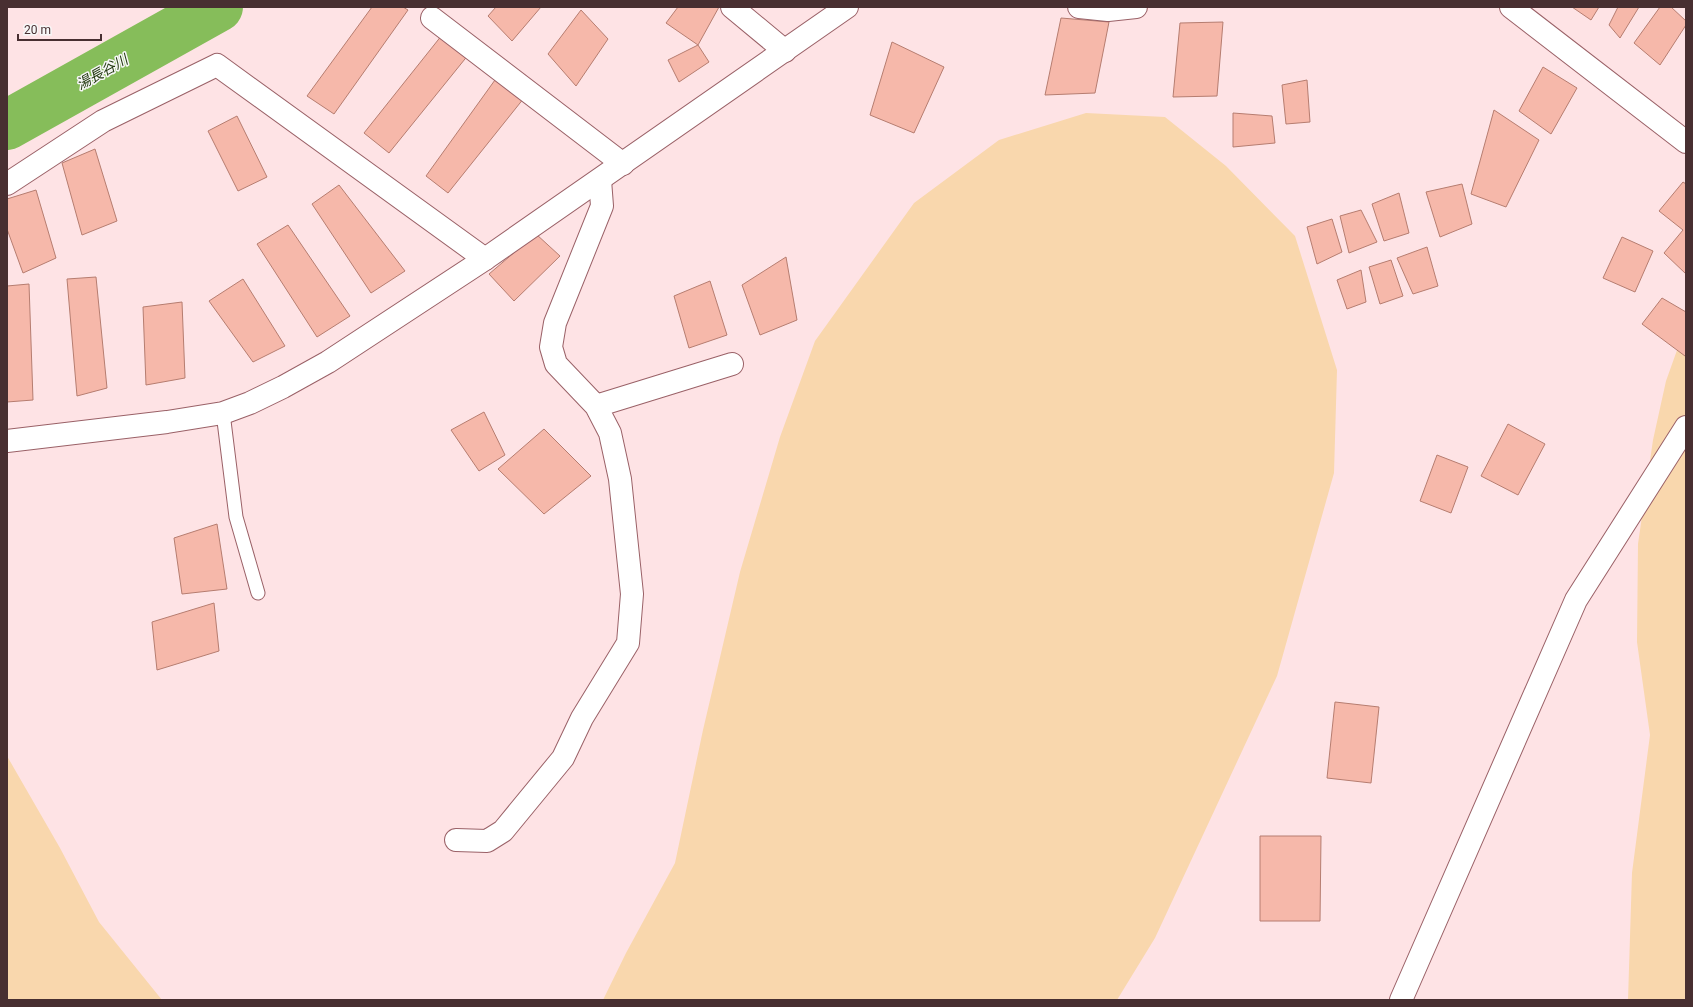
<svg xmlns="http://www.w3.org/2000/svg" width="1693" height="1007" font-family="Roboto,'Noto Sans JP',sans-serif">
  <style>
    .green { fill: #f9d7ad }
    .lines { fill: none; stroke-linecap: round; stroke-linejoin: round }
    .river { stroke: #86bd5a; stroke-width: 50 }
    .building { fill: #f6b8aa; stroke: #b67d70 }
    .lane-casing { stroke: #9a6167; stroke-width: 15 }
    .street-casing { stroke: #9a6167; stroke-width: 24 }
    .secondary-casing { stroke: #9a6167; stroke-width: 24 }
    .lane { stroke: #fff; stroke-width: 13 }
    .street { stroke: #fff; stroke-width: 22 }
    .secondary { stroke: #fff; stroke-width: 22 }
    .labels { text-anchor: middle; stroke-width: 3; stroke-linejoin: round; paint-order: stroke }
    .water-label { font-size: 14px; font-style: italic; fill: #253b13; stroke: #f7f7f7 }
  </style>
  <rect width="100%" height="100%" fill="#fee3e5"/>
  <path class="green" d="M1086 113 1165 117 1226 166 1295 236 1337 370 1334 473 1277 676 1155 938 1117 1000H603L626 953 675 863 703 730 740 572 780 437 815 341 914 203 999 140Z
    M1686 325V1000H1628L1632 873 1650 735 1637 642 1638 544 1653 440 1666 381Z
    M7 756 60 848 99 922 162 1000H7Z"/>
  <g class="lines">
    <path class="river" d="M7 125 218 7"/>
  </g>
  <path class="building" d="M372 7H403L408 10 334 114 307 96Z
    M496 7H541L512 41 488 16Z
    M678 7H719L698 45 666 23Z
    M1572 7H1599L1591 20Z
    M1618 7H1639L1620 38 1609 25Z
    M1660 7H1671L1686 21V25L1660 65 1634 43Z
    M581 10 608 39 576 86 548 54Z
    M1061 18 1109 22 1095 93 1045 95Z
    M1223 22 1217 96 1173 97 1180 23Z
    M442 35 469 54 389 153 364 133Z
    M892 42 944 67 914 133 870 115Z
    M698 45 709 62 679 82 668 60Z
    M1543 67 1577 88 1551 134 1519 111Z
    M500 73 528 93 448 193 426 176Z
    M1307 80 1310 122 1286 124 1282 85Z
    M1494 110 1539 140 1506 207 1471 194Z
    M1233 113 1272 116 1275 143 1233 147Z
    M237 116 267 177 238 191 208 131Z
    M95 149 117 221 82 235 62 163Z
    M1683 182 1686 184V274L1664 253 1683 230 1659 211Z
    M1462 184 1472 224 1440 237 1426 192Z
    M339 185 405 271 371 293 312 204Z
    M36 190 56 258 23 273 7 229V199Z
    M1399 193 1409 233 1384 241 1372 204Z
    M1361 210 1377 242 1349 253 1340 216Z
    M1332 219 1342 252 1317 264 1307 227Z
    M288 225 350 316 317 337 257 244Z
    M536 234 560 256 514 301 489 274Z
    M1622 237 1653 251 1635 292 1603 278Z
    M1427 247 1438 286 1413 294 1397 258Z
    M786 257 797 320 760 335 742 285Z
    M1391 260 1403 296 1380 304 1369 267Z
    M1361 270 1366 302 1347 309 1337 280Z
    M96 277 107 388 77 396 67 279Z
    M243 279 285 346 253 362 209 301Z
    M710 281 727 335 689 348 674 296Z
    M29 284 33 400 7 402V286Z
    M1662 298 1686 312V355L1685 356 1642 324Z
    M182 302 185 378 146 385 143 307Z
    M484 412 505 455 479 471 451 430Z
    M1508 424 1545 444 1518 495 1481 476Z
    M544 429 591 476 544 514 498 469Z
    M1437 455 1468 467 1451 513 1420 501Z
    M217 524 227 589 182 594 174 538Z
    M214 603 219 651 157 670 152 622Z
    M1335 702 1379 707 1371 783 1327 778Z
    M1260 836H1321L1320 921H1260Z"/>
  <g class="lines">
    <g class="lane-casing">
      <path id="lane" d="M223 413 236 517 258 593"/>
    </g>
    <g class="street-casing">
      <path id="street" d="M732 7 785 51
        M1079 7 1108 10 1136 7
        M1511 7 1686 142
        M432 18 623 164
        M7 184 103 121 217 65 485 259
        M596 406 732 364
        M456 840 487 841 503 831 563 758 582 718 628 643 632 594 620 479 610 433 596 406 556 364 551 347 555 323 602 206 600 180
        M1401 1000 1576 600 1686 427"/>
    </g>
    <g class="secondary-casing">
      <path id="secondary" d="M7 441 167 422 223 413 250 403 283 387 328 362 485 259 847 7"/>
    </g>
    <use href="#lane" class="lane"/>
    <use href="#street" class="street"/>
    <use href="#secondary" class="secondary"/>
  </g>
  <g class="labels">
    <g class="water-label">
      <text transform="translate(102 72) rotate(-29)" y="5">湯長谷川</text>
    </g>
  </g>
  <rect width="1693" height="1007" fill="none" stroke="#482f31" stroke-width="16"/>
  <path d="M18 34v6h83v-6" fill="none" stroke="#482f31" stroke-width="2"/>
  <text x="24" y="34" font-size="12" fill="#482f31" stroke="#f7f7f7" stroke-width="3" paint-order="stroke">20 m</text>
</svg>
